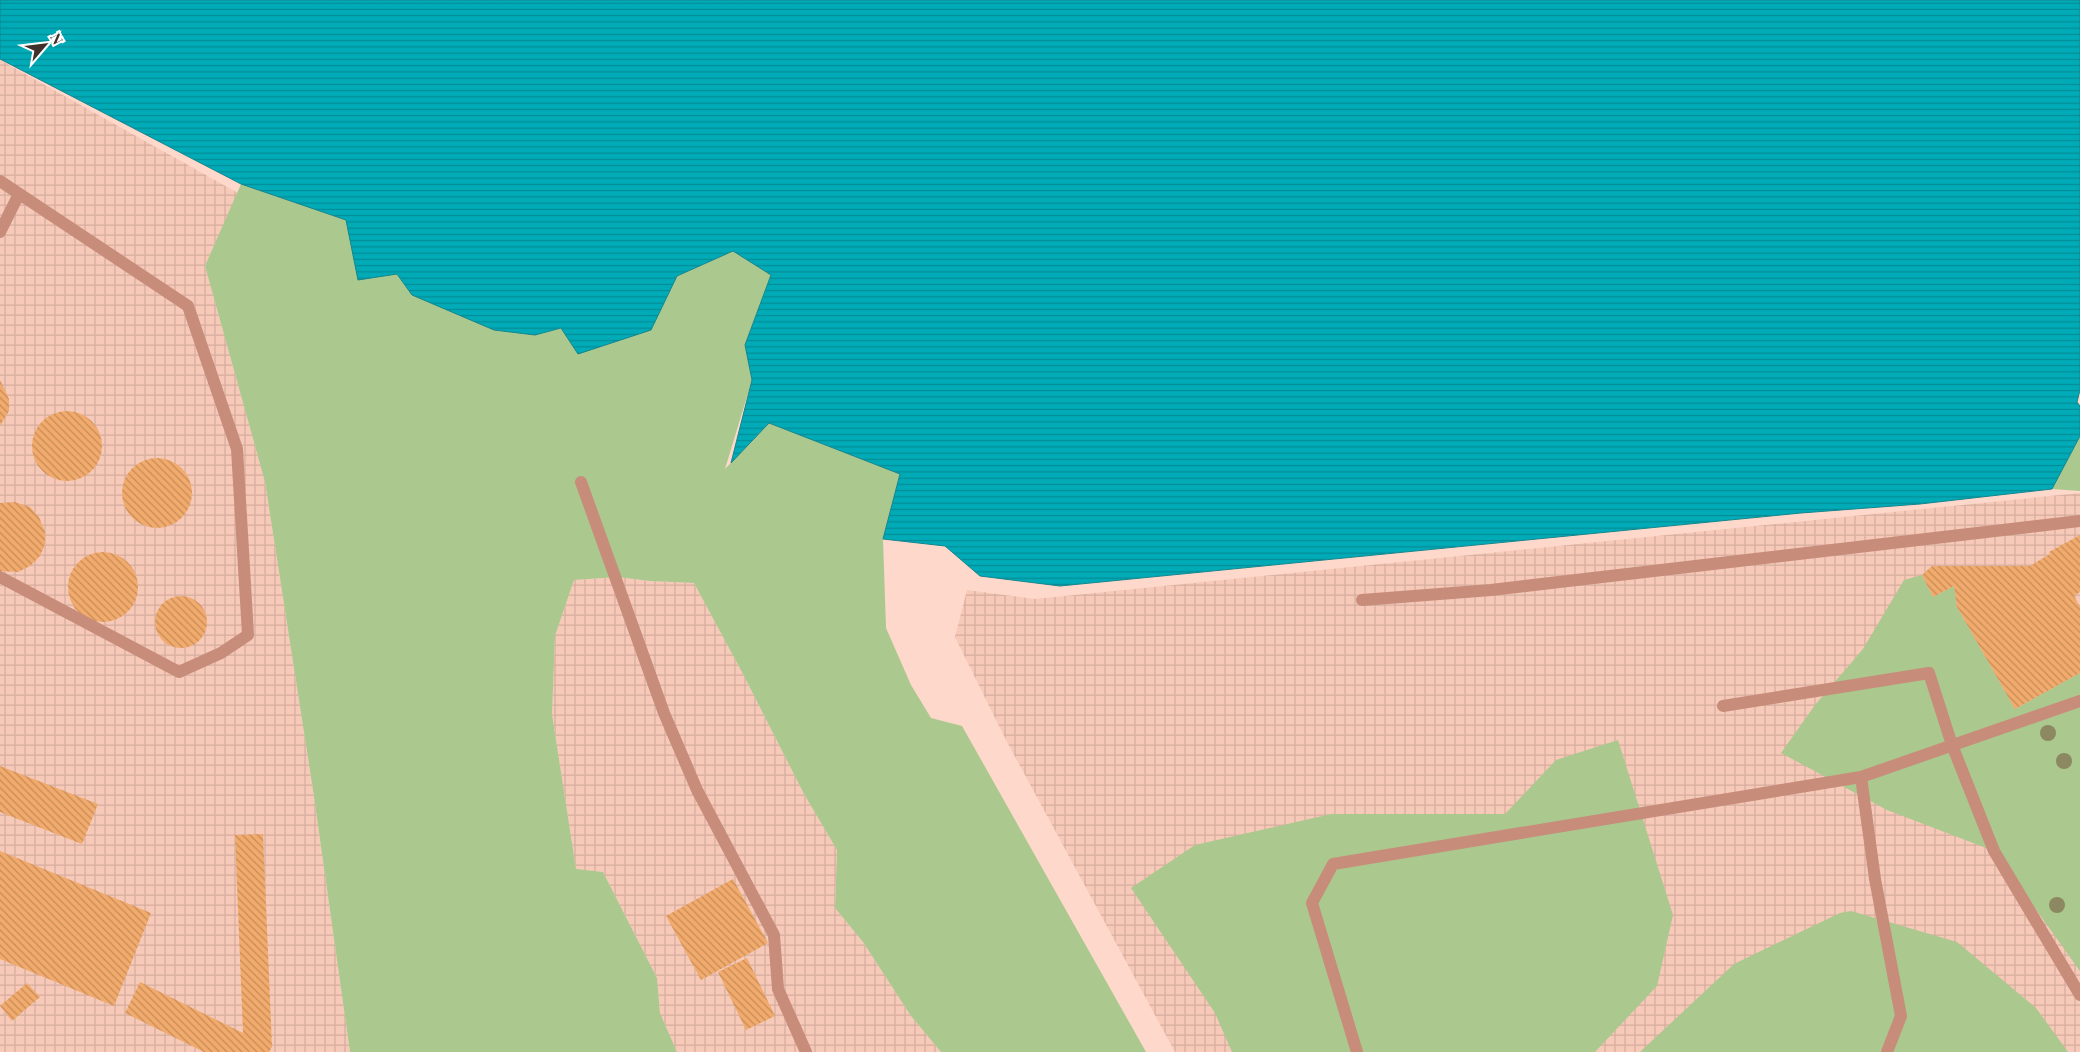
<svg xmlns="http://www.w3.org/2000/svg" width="2080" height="1052" font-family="'Playfair Display',serif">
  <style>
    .industrial { fill: url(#industrial-grid) }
    .green { fill: #abc88e }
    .water { fill: url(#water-rules); stroke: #13868e }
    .building { fill: url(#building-back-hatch) }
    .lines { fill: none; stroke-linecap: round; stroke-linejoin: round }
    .minor { stroke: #c88c7a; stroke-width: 12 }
    .tree { fill: #8c8862 }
  </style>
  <defs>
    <pattern id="industrial-grid" width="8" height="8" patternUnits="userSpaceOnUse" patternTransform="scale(1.25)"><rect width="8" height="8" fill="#f7c9b8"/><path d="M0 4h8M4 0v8" fill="none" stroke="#d5ad9e"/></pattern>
    <pattern id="water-rules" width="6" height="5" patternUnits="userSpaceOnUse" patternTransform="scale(1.25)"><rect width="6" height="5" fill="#00abb8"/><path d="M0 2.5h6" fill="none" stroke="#048c96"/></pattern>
    <pattern id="building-back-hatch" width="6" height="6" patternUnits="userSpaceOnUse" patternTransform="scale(1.25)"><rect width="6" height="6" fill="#f2ab6c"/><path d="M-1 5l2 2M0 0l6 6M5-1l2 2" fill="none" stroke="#c58c59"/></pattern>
  </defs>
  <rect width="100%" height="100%" fill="#fed8ca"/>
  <path class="industrial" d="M0 60 238 193 205 266 265 482 313 790 350 1052H0Z
    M2080 493V1052H1175L1006 740 955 637 967 590 1035 599Z
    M617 577 650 581 694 583 744 676 804 794 837 850 835 908 863 942 911 1016 941 1052H677L660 1013 657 978 603 872 576 870 552 714 555 636 574 580Z"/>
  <path class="green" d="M241 184 346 220 397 274 412 295 535 335 562 328 651 330 677 276 733 251 771 275 745 345 752 380 725 469 769 423 900 474 883 539 886 628 911 685 931 718 962 726 1146 1052H941L911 1016 863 942 835 908 837 850 804 794 744 676 694 583 650 581 617 577 574 580 555 636 552 714 576 869 603 872 657 978 660 1013 677 1052H350L313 790 265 482 205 266Z
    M2080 436V491L2052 489Z
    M1922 575 1933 597 1954 586 1957 607 2015 709 2080 673V971L1994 851 1887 810 1781 753 1815 705 1863 649 1904 580Z
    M1618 740 1673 915 1657 986 1595 1052H1232L1215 1013 1131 888 1195 845 1331 814H1505L1556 760Z
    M1851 911 1957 942 2036 1008 2068 1052H1640L1734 964 1840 913Z"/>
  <path class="water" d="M0 0H2080V390L2077 402 2080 406V436L2052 489 1920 504 1801 513 1060 586 980 576 945 546 883 539 900 474 769 423 731 463 752 380 745 345 771 275 733 251 677 276 651 330 578 354 561 328 535 335 494 330 412 295 397 274 358 280 346 220 241 184 0 59Z"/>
  <path class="building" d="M0 380 9 399V411L0 426Z
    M32 446a35 35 0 1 1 70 0a35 35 0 1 1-70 0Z
    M122 493a35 35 0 1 1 70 0a35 35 0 1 1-70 0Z
    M15 502 30 507 39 517 45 532V544L40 556 30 566 18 572 0 571V503Z
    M2080 535V592L2074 596 2080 607V673L2015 709 1957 607 1954 586 1933 597 1922 575 1932 566H2030L2050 554 2049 552Z
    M68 587a35 35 0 1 1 70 0a35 35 0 1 1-70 0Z
    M155 622a26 26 0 1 1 52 0a26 26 0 1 1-52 0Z
    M0 766 98 804 82 844 0 812Z
    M263 834 272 1047 269 1052H204L125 1013 140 982 243 1033 235 835Z
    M0 851 151 913 114 1006 0 959Z
    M733 879 768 943 701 980 666 916Z
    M747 958 775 1016 746 1030 718 972Z
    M27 983 40 997 12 1021 0 1006Z"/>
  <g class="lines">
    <path class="minor" d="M0 181 188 306 237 449 248 635 221 653 179 672 0 577
      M0 232 19 194
      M581 482 664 713 697 790 774 935 778 989 806 1052
      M1362 600 1491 590 2080 521
      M1723 706 1929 673 1952 745 1994 851 2080 995
      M1357 1052 1312 903 1333 864 1861 777
      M1887 1052 1901 1016 1875 879 1861 777 2080 701"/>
  </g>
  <g class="tree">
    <circle cx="2048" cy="733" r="8"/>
    <circle cx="2064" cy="761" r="8"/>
    <circle cx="2057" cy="905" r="8"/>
  </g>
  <g transform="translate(45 45) rotate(62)" stroke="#ffffff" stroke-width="4" paint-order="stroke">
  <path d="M0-4L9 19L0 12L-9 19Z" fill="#3f302b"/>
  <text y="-8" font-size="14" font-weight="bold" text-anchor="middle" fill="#3f302b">N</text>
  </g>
</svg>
